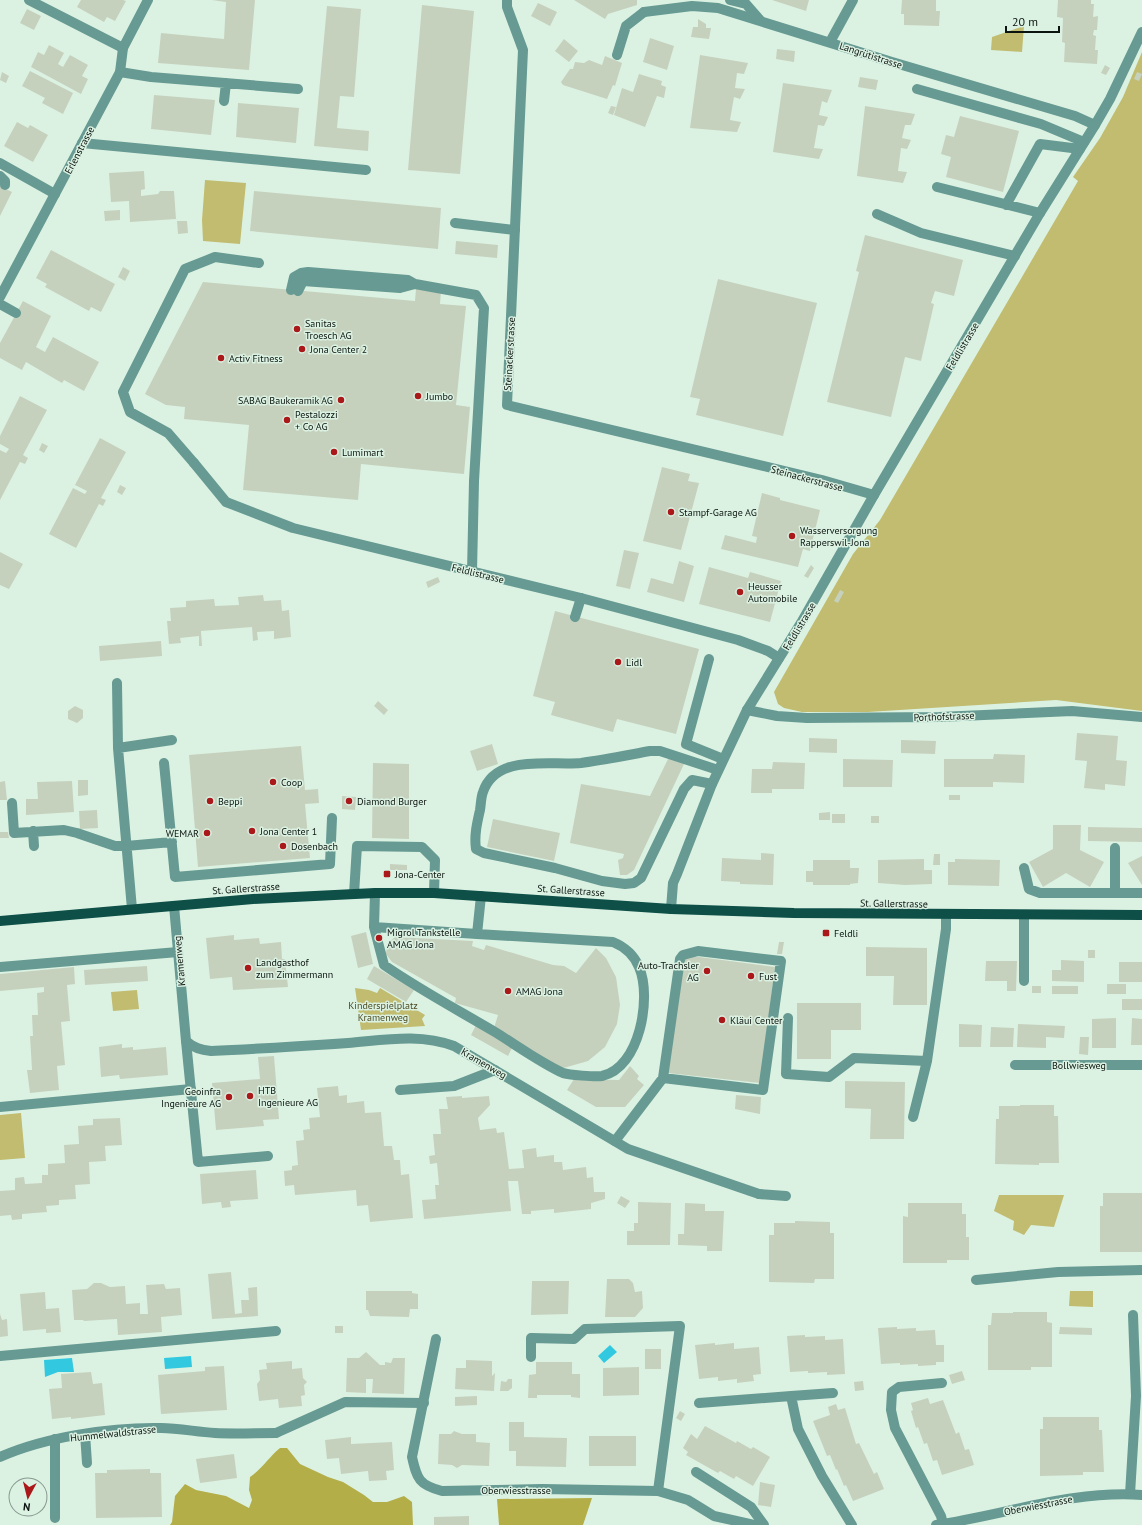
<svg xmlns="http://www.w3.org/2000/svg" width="1142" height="1525" font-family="'PT Sans',sans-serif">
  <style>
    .green { fill: #c1bc6f }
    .forest { fill: #b4ae48 }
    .water { fill: #32c9e0 }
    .building { fill: #c6d1bd }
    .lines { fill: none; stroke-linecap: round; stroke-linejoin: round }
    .service { stroke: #679a92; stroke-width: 10 }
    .minor { stroke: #679a92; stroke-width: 10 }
    .tertiary { stroke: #679a92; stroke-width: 10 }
    .primary { stroke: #0e4f48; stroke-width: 10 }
    .poi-dot { fill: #ab181a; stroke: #dbf2e3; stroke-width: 1.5 }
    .labels { text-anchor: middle; stroke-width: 3; stroke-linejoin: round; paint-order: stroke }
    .street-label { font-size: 10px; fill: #0c140f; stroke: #dbf2e3 }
    .poi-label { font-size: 10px; fill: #0c140f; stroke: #dbf2e3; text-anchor: start }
    .park-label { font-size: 10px; fill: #4f4d23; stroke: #dbf2e3 }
  </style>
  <rect width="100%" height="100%" fill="#dbf2e3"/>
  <path class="green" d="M1024 26 1022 52 991 50 992 37Z
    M1142 52V711L1056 700 868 712H802L784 708 778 704 774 692 853 554 880 520 1078 181 1073 177 1100 138 1123 97Z
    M205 180 246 183 240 244 203 241 202 220Z
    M355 988 369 990 377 993 380 988 425 1015 422 1019 425 1026 361 1030Z
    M137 990 139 1009 113 1011 111 992Z
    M21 1113 25 1158 0 1160V1115Z
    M999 1195H1064L1054 1227 1031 1225 1024 1235 1013 1230 1014 1221 994 1211Z
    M1070 1291H1093V1307L1069 1306Z"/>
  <path class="forest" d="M280 1448H287L300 1464 328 1477 343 1482 364 1495 373 1502H387L404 1496 412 1502 413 1525H170L172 1522 175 1496 185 1484 196 1490 226 1496 249 1508 252 1500 249 1490 250 1477C262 1469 269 1457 280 1448Z
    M592 1498 583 1525H499L497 1499Z"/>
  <path class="water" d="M610 1345 617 1352 604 1363 598 1356Z
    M191 1356 192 1367 165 1369 164 1358Z
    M72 1358 74 1372H58L45 1377 44 1360Z"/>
  <path class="building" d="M81 0H123L126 1 115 21 107 17 104 22 77 7Z
    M212 0H255L249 70 158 63 161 33 224 39 226 2Z
    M574 0H637V5L608 14 605 19Z
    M772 0H809L806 11Z
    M902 0H936V11H940L939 26 904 25V14H901Z
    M1058 0H1091V4H1094L1093 17 1098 16 1097 30H1094L1093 35 1096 36 1095 50H1098L1097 64 1064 62 1065 43 1062 42 1063 18 1057 17Z
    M538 3 557 12 550 26 531 16Z
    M422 5 474 11 460 174 408 170Z
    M327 6 361 9 354 97 340 96 337 128 369 131 368 151 314 146Z
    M27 9 41 16 34 30 20 23Z
    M698 19 706 24V28H711L709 39 691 37 693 27H698Z
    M650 38 674 46 667 70 643 62Z
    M564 39 578 51 569 62 555 51Z
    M49 45 64 53 58 64 63 67 70 55 88 65 82 76 88 79 81 94 31 67 38 52 44 55Z
    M777 49 795 51 794 62 776 59Z
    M700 55 748 63 744 74 737 73 735 88 745 89 740 99 734 97 730 120 741 122 737 132 690 128Z
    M605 56 622 63 615 86 613 85 607 99 563 85 561 82 570 69H573L575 62 584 63 589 60 602 65Z
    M1105 65 1110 68 1106 75 1101 73Z
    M30 71 73 93 63 114 42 103 45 98 22 86Z
    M2 72 9 76 6 83 0 80Z
    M1137 72 1142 74 1139 81 1134 79Z
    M639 74 662 81 661 85 666 87 664 98 657 96 645 127 614 115 622 88 633 92Z
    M860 77 878 80 876 90 858 87Z
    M783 83 832 90 827 103 822 101 819 115 828 117 824 126 818 125 814 148 823 149 819 159 773 152Z
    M154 95 215 100 211 135 151 129Z
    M238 103 299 108 296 143 236 137Z
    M611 106 616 107 613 115 608 113Z
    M865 106 915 114 911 125H905L902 138 911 140 907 149 901 148 898 171 907 172 903 183 857 176Z
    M960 116 1019 131 1003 192 946 177 951 157 941 154 946 135 954 137Z
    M17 122 28 128 30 125 48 135 33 162 4 146Z
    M144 171 145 189 141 190V196L158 194 160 191H174L176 219 130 222 129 201 111 202 109 173Z
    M0 186 12 192 0 216Z
    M254 191 441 208 438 249 250 231Z
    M120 210V220L105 221 104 211Z
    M177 221H187L188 233 178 234Z
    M865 235 963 260 954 296 935 291 931 303 934 304 921 361 905 357 891 417 827 402 859 272 856 271Z
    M456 241 498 245 497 258 455 254Z
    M51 250 115 284 101 312 91 307 89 311 45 287 47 284 36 278Z
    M123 267 130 271 125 281 118 277Z
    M718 279 817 303 783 436 696 415 700 399 690 397Z
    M203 282 415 301 416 289 441 291 440 304 466 306 456 405 470 407 464 474 361 464 358 500 243 490 249 425 184 419 185 407 166 405 145 394Z
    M23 301 51 316 36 347 45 352 53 337 99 362 84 391 64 380 62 383 26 362 22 370 0 358V343Z
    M20 396 47 410 23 455 28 458 25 464 20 462 0 500V450L6 453 9 449 0 444V436Z
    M100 438 126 452 101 498 106 500 103 506 99 504 76 548 49 534 73 488 85 494 87 491 75 485Z
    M42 443 48 446 44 453 39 450Z
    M662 467 690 474 688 481 699 483 681 550 643 541Z
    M120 485 126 488 122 495 117 492Z
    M762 493 780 498V500L820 510 810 551 803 549 798 567 721 549 725 535 756 543 757 537 752 536Z
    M624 550 639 553 630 589 616 586Z
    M0 552 23 564 9 589 0 585Z
    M679 561 694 566 684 602 647 592 651 578 673 584Z
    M811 565 814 568 808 578 804 576Z
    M709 567 748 578 750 572 781 581 770 622 699 604Z
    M438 577 440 582 428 588 426 582Z
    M840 590 844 592 838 603 834 601Z
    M263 595 264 601 281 600 282 611 289 610 291 637 274 639V631L257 632 258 640 253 641 252 627 201 631 202 646H199V636L180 638 181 643 169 644 167 621H171L170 608 186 607V601L214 599 215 606 239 605 238 597Z
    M555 611 699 649 676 734 617 719 613 732 551 715 555 702 533 696Z
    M161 641 162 656 100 661 99 646Z
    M378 701 388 710 384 715 374 706Z
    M75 706 83 710V718L77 723 68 719V711Z
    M1077 733 1118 736 1116 760 1127 761 1125 786 1105 784V790L1084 788 1087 761 1075 760Z
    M809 738 837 739V753L809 752Z
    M901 740 936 741 935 754 901 753Z
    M492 744 498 764 477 771 470 751Z
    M301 746 305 790 318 789 319 803 305 804 310 858 198 867 189 755Z
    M994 754 1025 755 1024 783 993 782V787H944V759H993Z
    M669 757 684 764 634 870 627 875H620L618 860 623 858 624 854 570 843 581 784 650 796Z
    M843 759 893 760 892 787H843Z
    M773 762 805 763 804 789H772V793H751L752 769H772Z
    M373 763 409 764V839L372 838Z
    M78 780H88V795L78 796Z
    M5 781 7 800H0V782Z
    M72 781 74 812 26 815V799H38L37 782Z
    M949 795H960V800H949Z
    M342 796 356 797 355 810 342 809Z
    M97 810 98 828 80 829 79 811Z
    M830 812V820H819V813Z
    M832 814H845V823H832Z
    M871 816H879V823H871Z
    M493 819 560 833 554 861 487 847Z
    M1053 825H1081L1080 850 1104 862 1090 887 1066 873 1043 887 1029 862 1053 849Z
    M1088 827 1142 828V842L1088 841Z
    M0 832H8L9 838H0Z
    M761 853 774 854 773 885 740 884V882L721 881 722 858 761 860Z
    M934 854H940V865H933Z
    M1142 856V885L1128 863Z
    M924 859V870H932V884L905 885 878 883V860Z
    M955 859 1000 860 999 886 948 885V862H955Z
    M813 860H850V868H859L858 883 850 884V885H813V882H806V871H813Z
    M390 864 407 865V870H390Z
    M366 932 373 964 358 968 351 936Z
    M234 935V940L259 938 260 944 281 942 282 959H285L288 987 233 990 232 977 210 979 206 938Z
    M395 937 473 941 472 946 484 950 486 945 553 965 564 966 576 973 596 948 606 958 616 977 620 1005 617 1024 605 1047 588 1061 560 1069 534 1051 494 1028 498 1015 455 1003 456 998 392 962 386 954 387 944Z
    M779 942H784L782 954H777Z
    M866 947 927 948V1005H893L894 976H866Z
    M1088 950H1095V958H1088Z
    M684 955 775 967 760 1083 668 1073Z
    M1061 960 1084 961V982L1052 981V970H1061Z
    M986 961H1017L1016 991H1007V981H985Z
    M1119 962H1142V982H1119Z
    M147 966 148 981 85 985 84 970Z
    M374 966 414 990 406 1002 367 979Z
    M74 967 75 984 67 985 70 1021 61 1022 65 1065 57 1066 59 1090 30 1093 27 1070H32L30 1036H33L32 1015H38L37 993 44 992V987L0 991V974Z
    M1107 984H1126V994H1107Z
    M1032 986H1041V993H1032Z
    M1052 986H1078V994H1052Z
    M1122 999H1142V1010H1122Z
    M797 1003H861V1030H831V1059H797Z
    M1116 1018V1048H1092V1019Z
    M1132 1018 1142 1019V1045H1131Z
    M959 1024 982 1025 981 1047H959Z
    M1018 1024 1065 1026 1064 1038 1046 1037V1048L1017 1047Z
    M476 1025 513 1046 508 1056 471 1035Z
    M991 1027 1014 1028 1013 1047H990Z
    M1080 1037H1089L1088 1055 1079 1054Z
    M122 1044V1048L133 1047V1050L166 1047 168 1075 120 1079 119 1075 101 1077 99 1047Z
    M274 1056 279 1119 263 1120 264 1126 216 1130 212 1083 260 1079 258 1057Z
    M630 1066 639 1076 637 1079 644 1085 625 1107H596L567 1090 574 1079 619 1080Z
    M845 1081 905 1082 904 1139H870L871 1109 845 1108Z
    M338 1086 339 1096 347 1095V1103L364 1101 365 1113 381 1112 384 1146H392L394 1160H400L401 1175 409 1174 413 1218 370 1222 368 1205 357 1206 356 1190 295 1195 294 1185 285 1186 284 1171 292 1170V1166L298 1165 296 1141 304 1140 303 1130 310 1129 309 1118 320 1117 317 1088Z
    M736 1095 761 1097 760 1114 735 1109Z
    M462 1096V1098L489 1096 490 1105 478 1118 480 1130 496 1128 497 1133 504 1132 509 1169 524 1168 522 1150 536 1148 537 1157 554 1155V1162H562L563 1170 586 1167 587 1178 593 1177 594 1192H605V1199L591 1203V1209L554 1213V1209L531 1211V1214H522L518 1181H508L511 1211 424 1219 422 1200 436 1199 435 1185H439L437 1163 430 1164 429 1156 435 1155 433 1134H441L439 1109H448L446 1097Z
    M1020 1105H1054V1116H1058L1059 1163H1039V1165L995 1164 996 1119H999V1106H1020Z
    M120 1118 122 1145 105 1146 106 1161 89 1162 90 1184 75 1185 76 1199 59 1200V1205L46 1206 47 1212 22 1214V1219L12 1220 11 1215 0 1216V1191L15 1190V1178L24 1177 25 1184 42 1183V1175H48V1164L65 1163 64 1145 79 1144 78 1126 93 1125V1119Z
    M256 1170 258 1199 230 1201 231 1207 222 1208 221 1202 202 1204 200 1174Z
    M1103 1193H1142V1252H1100V1206H1103Z
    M621 1196 630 1201 625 1208 617 1203Z
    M638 1202 671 1203 670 1245H627V1231H634V1223H638Z
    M685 1203 705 1204V1211H724L722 1251H707V1246L678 1245V1234H684Z
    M908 1203H962V1214H966V1237H969V1260H947V1263H903V1216L908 1217Z
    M795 1221 830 1222V1233H834V1279H815L814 1283 769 1282V1235H774V1223H795Z
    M231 1272 235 1314 242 1313 241 1300H249L248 1288 257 1287 258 1316 212 1319 208 1274Z
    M607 1279H629L633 1283 635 1292 642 1291 643 1308 635 1317H605Z
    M532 1281H569L568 1314 531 1315Z
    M94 1283H101L110 1287 125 1286 126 1304 140 1303V1314H148L146 1285 164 1284 166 1289 180 1288 182 1315 161 1317 162 1332 118 1335 117 1319 84 1321 83 1320H74L72 1290 87 1289Z
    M366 1291H412V1293L418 1294V1309H410L409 1317 370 1316 368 1310H366Z
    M45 1292 46 1309 59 1308 61 1332 46 1333V1329L23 1331 20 1294Z
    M1013 1312H1047V1322L1052 1323V1367H1031V1370H988V1325H991L992 1313H1013Z
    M0 1314 2 1320 7 1319 8 1336 0 1337Z
    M335 1326H343V1333H335Z
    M897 1327V1329L916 1328V1331L935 1330 936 1345H944V1362H936V1365L918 1366V1364L900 1365V1363L881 1364 878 1328Z
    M1060 1327 1092 1328V1335L1059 1334Z
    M805 1335V1337L825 1336V1340L843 1339 845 1374 827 1375V1372L808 1373V1371L790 1372 787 1336Z
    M715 1343V1345L734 1343V1349L759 1347 761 1374 753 1375 754 1381 737 1383V1379L718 1381V1377L699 1379 695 1345Z
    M645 1349H661V1369H645Z
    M366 1352 380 1365H385V1362L391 1363 393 1358H405L404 1394 372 1393 373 1379H366V1393L346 1392 347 1358H359Z
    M466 1360 492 1361V1376L495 1373 494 1391 455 1389 456 1368H466Z
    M292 1361V1369L302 1368 303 1378 307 1382 304 1385 305 1395 301 1396 302 1406 279 1408 278 1399 259 1401 257 1384 260 1380 259 1370 267 1369 266 1363Z
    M536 1362H572V1374H580V1398L571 1397V1395H537V1398H528L529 1375 536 1374Z
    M224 1366 227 1410 161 1414 158 1375 205 1371V1367Z
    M639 1367V1395L603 1396V1368Z
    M962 1371 965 1380 952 1384 949 1375Z
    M91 1372 93 1384 102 1383 105 1415 71 1419V1417L52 1419 49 1389 62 1388 61 1374Z
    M508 1379H512V1388L508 1391H500L501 1381 506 1382Z
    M863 1381 864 1390 855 1391 854 1382Z
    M477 1396V1405L455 1406V1397Z
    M928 1398 930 1404 943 1400 956 1434 959 1432 965 1450 969 1449 974 1465 942 1475 937 1460 933 1461 927 1443 924 1444 918 1427 916 1428 911 1411 913 1410 911 1403Z
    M836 1404 838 1410 845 1408 856 1444 859 1443 874 1474 877 1472 884 1489 853 1501 846 1485 844 1486 837 1469 836 1470 830 1455 827 1456 813 1421 830 1415 828 1407Z
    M680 1411 685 1414 681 1421 676 1418Z
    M1043 1417H1099V1430H1102L1104 1472H1083V1475L1040 1476V1429H1043Z
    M509 1422H524V1437L567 1438 566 1467 516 1466V1451H509Z
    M705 1426 736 1443 737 1441 751 1449 753 1447 770 1457 753 1486 736 1476 734 1479 720 1471 718 1473 686 1455 688 1452 683 1448 691 1434 697 1439Z
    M454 1431 462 1434H476V1442L490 1443 489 1466 462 1465 457 1468 452 1465 438 1464 439 1434H451Z
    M589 1436H636V1466H589Z
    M351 1437V1444L392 1442 394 1470 386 1471 387 1480 369 1481 368 1471 341 1474 339 1458 327 1459 325 1440Z
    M234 1454 237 1478 200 1483 196 1459Z
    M150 1469V1473H161L162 1517 96 1518 95 1473H107V1470Z
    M760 1482 775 1485 771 1507 758 1505Z
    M469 1516V1525H434V1517Z"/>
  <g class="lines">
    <path class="service" d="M29 0 123 48
      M730 0 746 4 760 20
      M617 55 626 26 644 12
      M120 72 151 77 298 89
      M917 89 1041 124 1084 142
      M224 101 226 83
      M82 143 366 170
      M0 163 55 194
      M0 176 5 181V185
      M937 187 1040 213
      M1006 205 1040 144 1080 149
      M877 214 921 233 1015 256
      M455 223 515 230
      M291 290 294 277 301 273 308 272 408 280 415 284 476 295 484 308 474 481 472 572
      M298 291 303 281 400 288 415 284
      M0 304 16 313
      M194 463 168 433 130 412 123 392 185 269 215 257 259 263
      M575 617 581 598
      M709 659 686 744 723 759
      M117 683 118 748 132 909
      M118 748 172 740
      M164 763 175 877 330 864 332 818
      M712 784 692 780 684 789 641 878 634 883 625 884 602 881 555 868 484 853 476 849C474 836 477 823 480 810 481 804 481 797 483 792 496 753 551 766 581 763 604 760 628 755 650 751H660L718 770
      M12 803 14 833 64 830 77 833 115 846H126L172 842
      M33 831 34 846
      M1115 848V893
      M1024 868 1029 889 1040 893H1142
      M375 893 374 927 384 965C420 990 458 1010 495 1032 516 1045 541 1063 563 1073 568 1075 596 1077 602 1076 640 1068 652 997 639 967 634 955 625 947 613 942L477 934 481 896
      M354 894 357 846 422 847 435 860 434 893
      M1024 915V981
      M374 927 477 934
      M0 967 178 952
      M788 1018 786 1074 829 1077 854 1058 927 1061
      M186 1041 198 1162 268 1156
      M400 1090 454 1086 495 1070
      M913 1117 927 1061 946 929V916
      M615 1141 663 1078 680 959 683 955 698 951 781 961 763 1090 663 1078
      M759 1194 786 1196
      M976 1280 1058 1272 1142 1270
      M0 1356 276 1331
      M531 1357V1338L574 1339 585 1329 680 1326 658 1491
      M942 1383 899 1387 892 1392 891 1410 895 1428 941 1516 943 1524
      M791 1396 833 1393
      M699 1403 791 1396 798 1429 822 1476 852 1525
      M276 1433 345 1402 424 1403
      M85 1434 87 1463
      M55 1439V1518
      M696 1472 751 1507 764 1525
      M1130 1494 1136 1396 1133 1315"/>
    <path class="minor" d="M507 0V7L523 50 507 405 822 480 874 495
      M644 12 692 6 718 8 892 62 1075 116 1095 125
      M830 42 853 0
      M0 297 120 72 123 48 148 0
      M194 463 226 502 293 528 581 598 738 640 768 651 779 658
      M747 710 777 716 807 718 939 717 1072 711 1142 717
      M174 906 186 1041C194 1048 201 1050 211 1051 257 1049 303 1046 348 1043 384 1040 420 1033 454 1046L628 1149 759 1194
      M1015 1065H1142
      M0 1107 191 1089
      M436 1339 412 1457C417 1479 419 1485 442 1491L542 1489 658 1491 688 1500 714 1516 754 1525
      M0 1457C45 1437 111 1427 161 1428 179 1428 197 1432 215 1433 235 1434 256 1433 276 1433
      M936 1525C1005 1515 1071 1490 1142 1495"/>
    <path class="tertiary" d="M671 909 673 883 677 874 712 784 747 710 801 623 874 495 1040 213 1095 125 1110 99 1142 32"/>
    <path class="primary" d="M0 921 253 899 375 893H434L671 909 794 913 1142 915"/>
  </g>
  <g class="poi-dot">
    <circle cx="297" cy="329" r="4"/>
    <circle cx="302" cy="349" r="4"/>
    <circle cx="221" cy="358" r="4"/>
    <circle cx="418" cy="396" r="4"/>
    <circle cx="341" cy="400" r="4"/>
    <circle cx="287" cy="420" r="4"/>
    <circle cx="334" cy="452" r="4"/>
    <circle cx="671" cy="512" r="4"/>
    <circle cx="792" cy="536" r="4"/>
    <circle cx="740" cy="592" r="4"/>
    <circle cx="618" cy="662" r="4"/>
    <circle cx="273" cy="782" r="4"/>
    <circle cx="210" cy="801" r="4"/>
    <circle cx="349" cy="801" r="4"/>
    <circle cx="252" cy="831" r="4"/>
    <circle cx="207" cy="833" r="4"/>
    <circle cx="283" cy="846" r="4"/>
    <rect x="383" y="870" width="8" height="8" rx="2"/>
    <rect x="822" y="929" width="8" height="8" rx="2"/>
    <circle cx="379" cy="938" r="4"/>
    <circle cx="248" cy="968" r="4"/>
    <circle cx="707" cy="971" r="4"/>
    <circle cx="751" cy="976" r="4"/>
    <circle cx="508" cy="991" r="4"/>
    <circle cx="722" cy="1020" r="4"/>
    <circle cx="250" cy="1096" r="4"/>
    <circle cx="229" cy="1097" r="4"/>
  </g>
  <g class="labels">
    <g class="street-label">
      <text transform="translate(871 55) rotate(18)" y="4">Langrütistrasse</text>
      <text transform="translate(79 150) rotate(-62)" y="4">Erlenstrasse</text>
      <text transform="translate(962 346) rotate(-59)" y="4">Feldlistrasse</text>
      <text transform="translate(509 354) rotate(-87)" y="4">Steinackerstrasse</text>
      <text transform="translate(807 478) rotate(15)" y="4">Steinackerstrasse</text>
      <text transform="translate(478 573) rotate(14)" y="4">Feldlistrasse</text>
      <text transform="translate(799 626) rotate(-59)" y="4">Feldlistrasse</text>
      <text transform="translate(944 716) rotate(-2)" y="4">Porthofstrasse</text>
      <text transform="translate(246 888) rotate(-4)" y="4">St. Gallerstrasse</text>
      <text transform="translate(571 890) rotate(4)" y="4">St. Gallerstrasse</text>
      <text transform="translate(894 903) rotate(1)" y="4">St. Gallerstrasse</text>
      <text transform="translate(179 961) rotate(-95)" y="4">Kramenweg</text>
      <text transform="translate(484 1063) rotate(30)" y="4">Kramenweg</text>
      <text x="1079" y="1069">Bollwiesweg</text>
      <text transform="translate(113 1433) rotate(-6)" y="4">Hummelwaldstrasse</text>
      <text x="516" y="1494">Oberwiesstrasse</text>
      <text transform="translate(1038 1505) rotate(-11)" y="4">Oberwiesstrasse</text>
    </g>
    <g class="poi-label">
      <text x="305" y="327">Sanitas<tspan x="305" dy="12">Troesch AG</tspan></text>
      <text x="310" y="353">Jona Center 2</text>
      <text x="229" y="362">Activ Fitness</text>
      <text x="426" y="400">Jumbo</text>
      <text x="333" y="404" text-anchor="end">SABAG Baukeramik AG</text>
      <text x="295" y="418">Pestalozzi<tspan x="295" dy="12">+ Co AG</tspan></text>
      <text x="342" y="456">Lumimart</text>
      <text x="679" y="516">Stampf-Garage AG</text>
      <text x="800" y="534">Wasserversorgung<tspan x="800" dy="12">Rapperswil-Jona</tspan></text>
      <text x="748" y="590">Heusser<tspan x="748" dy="12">Automobile</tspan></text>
      <text x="626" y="666">Lidl</text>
      <text x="281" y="786">Coop</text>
      <text x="218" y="805">Beppi</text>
      <text x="357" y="805">Diamond Burger</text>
      <text x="260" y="835">Jona Center 1</text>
      <text x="199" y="837" text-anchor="end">WEMAR</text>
      <text x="291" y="850">Dosenbach</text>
      <text x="395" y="878">Jona-Center</text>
      <text x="387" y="936">Migrol Tankstelle<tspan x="387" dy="12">AMAG Jona</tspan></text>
      <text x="834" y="937">Feldli</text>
      <text x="256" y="966">Landgasthof<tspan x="256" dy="12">zum Zimmermann</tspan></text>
      <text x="699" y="969" text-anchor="end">Auto-Trachsler<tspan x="699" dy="12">AG</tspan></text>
      <text x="759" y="980">Fust</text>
      <text x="516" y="995">AMAG Jona</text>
      <text x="730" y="1024">Kläui Center</text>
      <text x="258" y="1094">HTB<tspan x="258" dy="12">Ingenieure AG</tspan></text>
      <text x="221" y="1095" text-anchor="end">Geoinfra<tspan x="221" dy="12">Ingenieure AG</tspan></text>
    </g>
    <g class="park-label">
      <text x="383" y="1009">Kinderspielplatz<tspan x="383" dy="12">Kramenweg</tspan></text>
    </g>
  </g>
  <g transform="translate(28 1497) rotate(187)"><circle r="19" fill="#dbf2e3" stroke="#88998e"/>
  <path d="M0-3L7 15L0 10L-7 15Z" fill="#ab181a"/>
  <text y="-6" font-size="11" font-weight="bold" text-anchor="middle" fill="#0c140f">N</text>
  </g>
  <path d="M1006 26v6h53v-6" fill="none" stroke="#0c140f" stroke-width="2"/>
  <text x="1012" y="26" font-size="12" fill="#0c140f" stroke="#dbf2e3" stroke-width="3" paint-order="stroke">20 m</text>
</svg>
